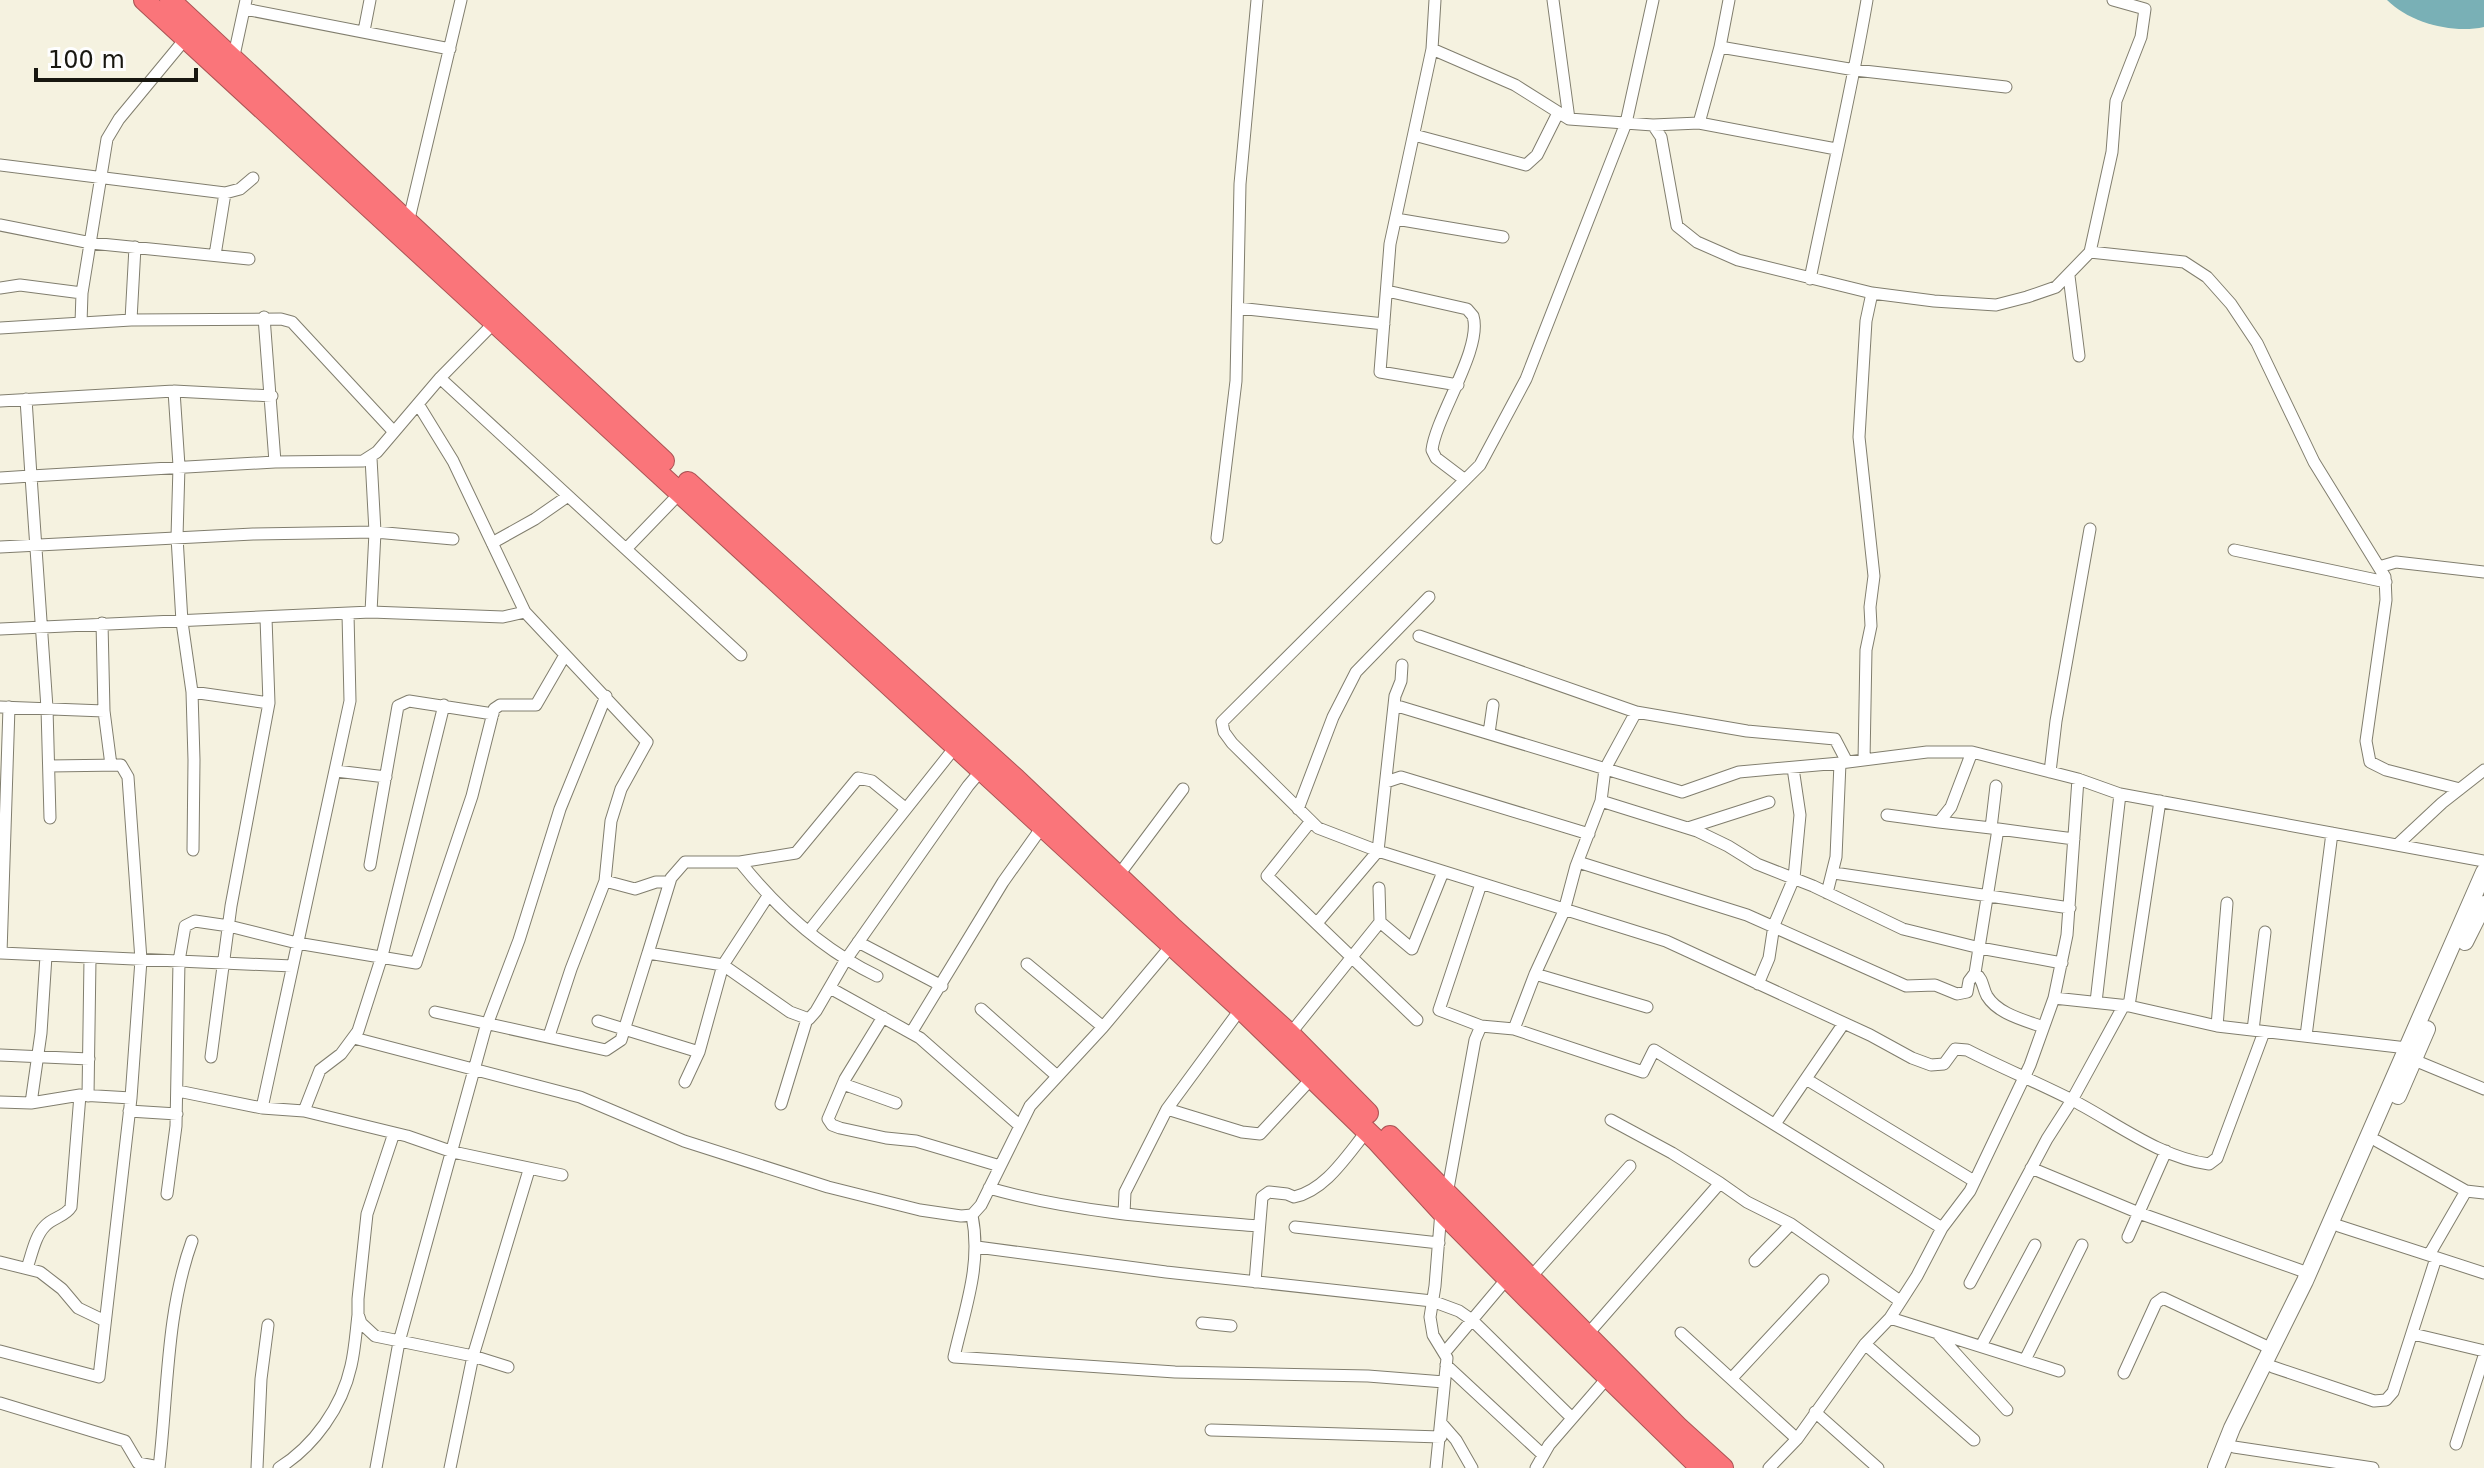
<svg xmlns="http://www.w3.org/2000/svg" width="2484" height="1468" font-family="'DejaVu Sans',sans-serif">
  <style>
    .water { fill: #79b0b6 }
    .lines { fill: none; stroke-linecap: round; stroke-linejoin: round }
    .street-casing { stroke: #817e6e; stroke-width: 13 }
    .secondary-casing { stroke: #817e6e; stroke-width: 18 }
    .highway-casing { stroke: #ab5455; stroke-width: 22 }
    .street { stroke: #fff; stroke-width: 11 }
    .secondary { stroke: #fff; stroke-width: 16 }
    .highway { stroke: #fa757a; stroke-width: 20 }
  </style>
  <rect width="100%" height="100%" fill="#f5f2e0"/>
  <path class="water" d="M2387 0H2484V27C2453 34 2410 23 2387 0Z"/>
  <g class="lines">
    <g class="street-casing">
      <path id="street" d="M1435 0 1432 49 1390 244 1380 372 1458 385
        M1553 0 1569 119
        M1653 0 1626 123 1526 379 1480 465 1222 722 1224 732 1232 743 1318 828 1378 851 1666 941 1870 1035 1912 1058 1931 1065 1944 1064 1955 1049 1967 1050C2002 1068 2039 1083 2074 1101 2116 1123 2161 1158 2209 1164L2217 1158 2264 1032
        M245 9 450 49
        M364 31 370 0
        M1720 47 1855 70 2006 87
        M1432 49 1515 85 1569 119 1653 125 1661 137 1677 226 1697 242 1738 260 1872 293 1934 301 1996 305 2027 297 2056 287 2090 252 2112 152 2116 101 2141 37 2145 9 2113 0
        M233 60 246 0
        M1699 123 1720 47 1729 0
        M1653 125 1699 123 1836 149
        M1414 135 1526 165 1537 155 1558 113
        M0 165 225 193 240 189 253 178
        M1396 219 1503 237
        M408 223 461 0
        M0 225 91 243 249 259
        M2090 252 2184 262 2207 277 2231 304 2257 343 2314 462 2385 577 2386 600 2366 741 2370 762 2386 770 2460 789
        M215 255 225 193
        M2069 276 2079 356
        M1810 279C1829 186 1851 94 1867 0
        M0 288 20 285 82 293 107 139 119 119 186 38
        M1387 291 1467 309 1473 316C1483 348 1436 416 1432 450L1436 458 1465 480
        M1238 308 1384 324
        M264 317 275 462
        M131 320 135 247
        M81 323 82 293
        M0 328 131 320 281 319 292 322 394 432
        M440 378 741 655
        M174 391 179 466 177 537 182 622 192 692 269 703
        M26 399 31 476 275 462 363 461 377 452 440 378 494 323
        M0 401 174 391 272 396
        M418 404 453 461 525 612 647 742 621 789 611 821 605 881 571 969 549 1036
        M371 458 375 532 371 612
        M0 478 31 476 47 708 50 818
        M1217 538 1236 381 1240 184 1257 0
        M492 543 535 519 568 496
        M0 547 253 534 375 532 453 539
        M626 549 680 493
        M2234 550 2386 582
        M2379 567 2396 562 2484 572
        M102 623 104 711 111 765
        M0 629 371 612 503 617 525 612
        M1419 636 1636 712 1747 731 1835 739 1847 762
        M192 692 194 760 193 850
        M1394 705 1682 792 1739 772 1840 763 1927 752H1972L2078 779 2067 935 2054 998 2030 1065 1970 1191 1942 1228 1917 1276 1890 1318 1865 1344 1797 1439 1769 1468
        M0 707 104 711
        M9 707 1 953 292 966
        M1489 733 1493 705
        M1864 760 1866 650 1871 626 1870 607 1874 576 1859 437 1866 321 1872 293
        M336 771 386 777
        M2050 772 2056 721 2090 529
        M2078 779 2120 794 2484 861
        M1386 782 1401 777 1589 834
        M1601 801 1697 831 1728 846 1757 864 1813 886 1903 929 1980 948 2062 963
        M905 808 872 781 858 778 796 853 740 862H685L671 878 648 953 723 965 790 1012 809 1019 816 1011 845 961 968 786 984 767
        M1298 809 1333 717 1356 672 1429 597
        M1887 815 1939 822 1951 807 1972 752
        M1311 821 1267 876 1417 1020
        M1939 822 1991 828 1996 786
        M1688 828 1769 802
        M1991 828 2074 839
        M2397 845 2442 803 2484 770
        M740 862C777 908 823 950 877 976
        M1578 862 1747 915 1906 986 1935 985 1957 994 1967 992 1969 981 1975 973C1984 980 1982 987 1987 996 1998 1014 2024 1020 2043 1027
        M370 865 398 706 409 701 493 714
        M1834 873 2070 908
        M1118 876 1183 789
        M605 881 635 889 656 882H669
        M1481 884 1439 1010 1481 1026
        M1827 893 1836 857 1840 763
        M1380 922 1412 949 1443 872
        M1317 923 1378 851 1395 696 1401 681 1402 665
        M809 931 956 746
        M858 942 942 986
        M1027 964 1103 1027
        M1975 973 1998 829
        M1535 974 1647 1007
        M1758 984 1769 958 1774 925 1794 878 1800 815 1793 768
        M830 988 920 1038 1019 1125
        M2054 998 2129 1006 2217 1026 2407 1048
        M2096 1002 2120 794
        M2129 1006 2160 801
        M981 1009 1057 1076
        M435 1012 606 1050 621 1040 648 953
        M883 1017 845 1079 828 1119 832 1125 840 1128 886 1138 916 1141 1000 1166
        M598 1021 699 1052
        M2217 1026 2227 903
        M1514 1029 1535 974 1564 911 1576 866 1601 801 1605 769 1636 712
        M2253 1030 2265 932
        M911 1033 1003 882 1042 827
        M1290 1034 1380 922 1379 888
        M2306 1036 2332 833
        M354 1038 580 1097 684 1141 828 1187 920 1210 961 1216 972 1215 981 1205 1030 1106 1103 1027 1171 946
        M0 1055 89 1059
        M211 1057 231 906 269 703 266 618
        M2414 1060 2484 1089
        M1806 1079 1974 1181
        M685 1082 699 1052 723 965 768 896
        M843 1084 896 1103
        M178 1091 262 1108 304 1111 407 1136 453 1152 562 1175
        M88 1096 90 959
        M0 1102 31 1103 80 1095 131 1098
        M31 1103 41 1033 46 956
        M781 1104 807 1019
        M262 1108 350 701 348 614
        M1167 1109 1242 1132 1260 1134 1312 1078
        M129 1111 177 1114
        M304 1111 320 1070 341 1054 358 1031 382 956 444 705
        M1611 1120 1672 1153 1720 1183
        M1775 1124 1844 1023
        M394 1133 367 1214 358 1299V1314L361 1323 375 1336 473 1356 508 1367
        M2377 1141 2466 1191
        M2031 1168 2139 1213 2308 1273
        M989 1188C1076 1213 1169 1219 1259 1226
        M167 1194 176 1126 179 961 185 926 195 921 229 926 297 943 416 963 472 796 494 709 500 705H536L565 655
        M1124 1214 1125 1192 1167 1109 1242 1007
        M972 1215C982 1265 965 1308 954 1357L1175 1372 1368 1376 1444 1382
        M2339 1226 2484 1273
        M1295 1227 1439 1243
        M2128 1237 2166 1151
        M977 1247 1166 1272 1432 1301 1459 1311 1472 1320 1572 1418
        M2429 1255 2466 1191 2484 1193
        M1755 1261 1791 1224
        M0 1262 40 1272 62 1289 78 1308 105 1321
        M27 1268C32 1254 35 1236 45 1226 53 1217 65 1217 71 1207L80 1095
        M1530 1278 1630 1166
        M1255 1282 1262 1197 1269 1192 1287 1194 1294 1197C1326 1190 1347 1155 1367 1131
        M1970 1283 2047 1139 2072 1100 2124 1005
        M1890 1318 2059 1371
        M1202 1323 1231 1326
        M1681 1333 1797 1439
        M1937 1333 2007 1410
        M2413 1334 2484 1351
        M1587 1335 1720 1183 1747 1202 1791 1224 1900 1301
        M1865 1344 1974 1440
        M1981 1346 2035 1245
        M0 1351 99 1377 131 1098 141 960 128 777 121 765 49 766
        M1445 1352 1510 1275
        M2025 1360 2082 1245
        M1446 1365 1542 1454
        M2273 1367 2374 1401 2386 1400 2393 1392 2436 1258
        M2124 1373 2156 1303 2163 1298 2272 1349
        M1732 1378 1823 1280
        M0 1403 125 1441 138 1463 159 1467
        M1815 1412 1878 1468
        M1442 1424 1456 1440 1472 1468
        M1211 1430 1441 1437
        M2456 1444 2484 1356
        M2234 1447 2373 1468
        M159 1468C168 1392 166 1313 192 1241
        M257 1468 261 1379 268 1325
        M279 1468C314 1446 342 1407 351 1366 355 1349 356 1331 358 1315
        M376 1468 399 1342 485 1030 519 940 560 809 606 696
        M450 1468 473 1356 529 1170
        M1436 1468 1447 1358 1433 1335 1430 1317 1435 1286 1441 1211 1447 1194 1475 1040 1481 1026 1514 1029 1643 1072 1654 1050 1942 1228
        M1536 1468 1549 1445 1608 1377"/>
    </g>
    <g class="secondary-casing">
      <path id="secondary" d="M2465 942 2484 904
        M2398 1096 2427 1029
        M2216 1468 2232 1428 2305 1281 2484 872"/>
    </g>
    <g class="highway-casing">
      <path id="highway" d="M144 0 1241 1009 1376 1140 1441 1211 1527 1298 1701 1468
        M170 0 664 461
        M688 482 1016 779 1174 929 1290 1034 1368 1113
        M1390 1136 1679 1428 1723 1468"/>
    </g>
    <use href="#street" class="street"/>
    <use href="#secondary" class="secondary"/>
    <use href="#highway" class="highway"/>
  </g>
  <path d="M36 68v12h160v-12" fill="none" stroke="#181710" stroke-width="4"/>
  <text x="48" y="68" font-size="24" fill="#181710" stroke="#fefefe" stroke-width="6" paint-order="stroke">100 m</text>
</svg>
